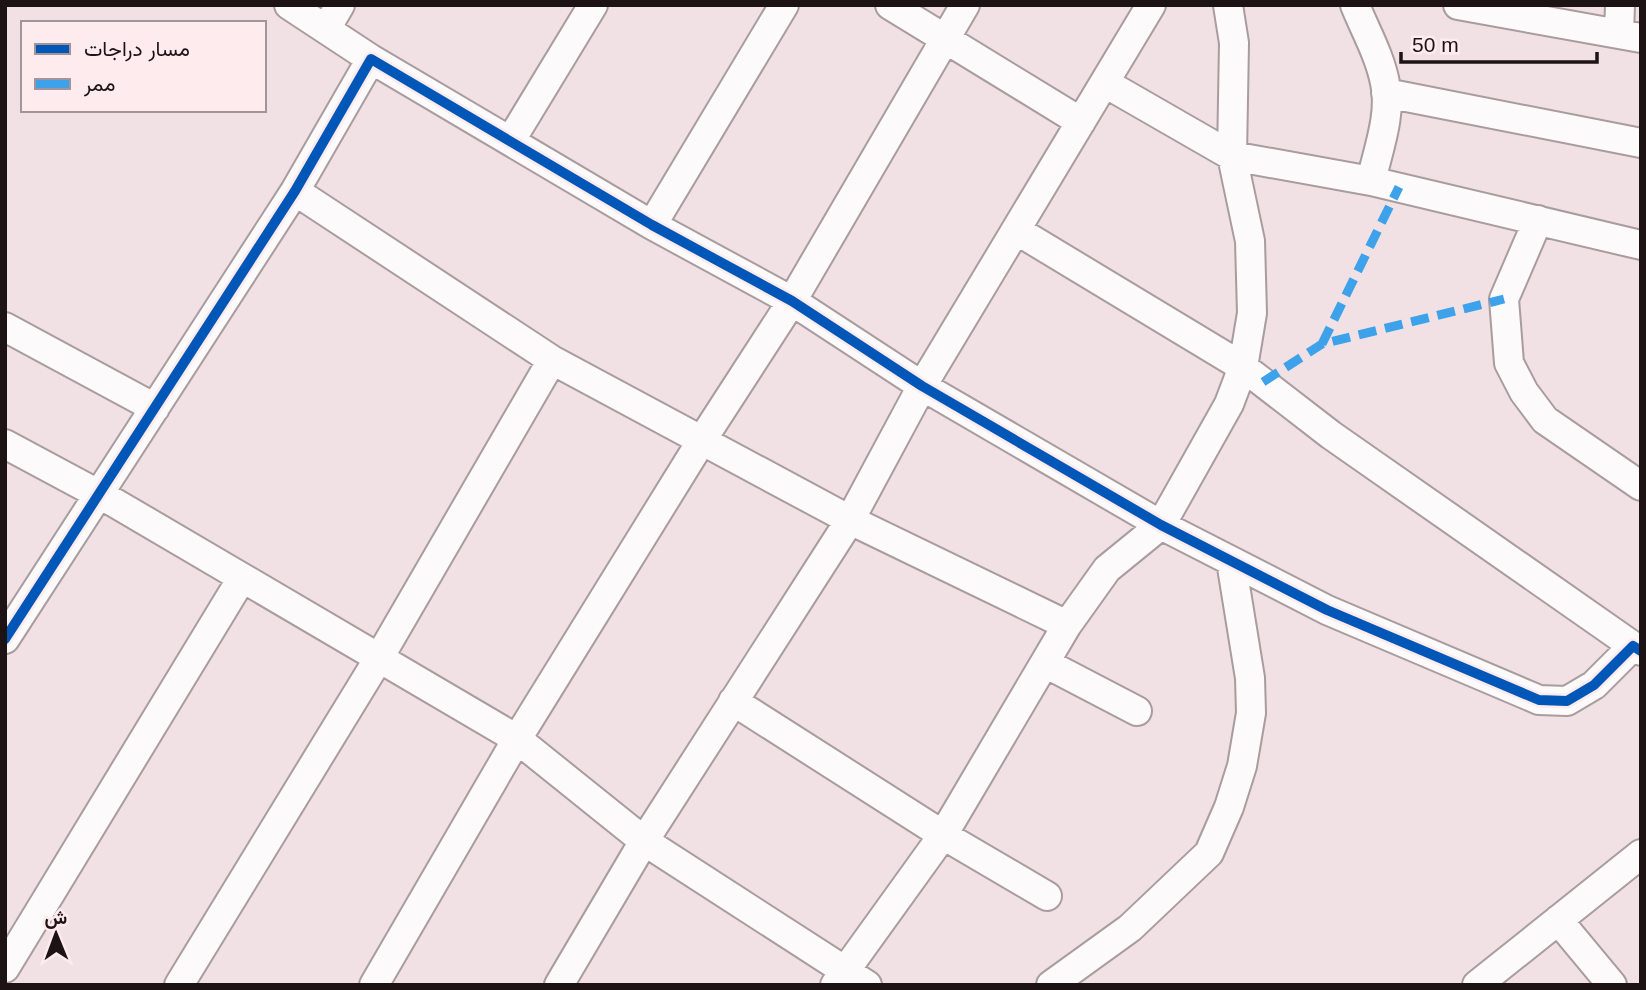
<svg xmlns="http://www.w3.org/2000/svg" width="1646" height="990" font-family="Arial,Vazirmatn,sans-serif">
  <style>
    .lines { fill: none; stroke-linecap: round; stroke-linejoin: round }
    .minor-casing { stroke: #a89c9e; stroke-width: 32 }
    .minor { stroke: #fdfafb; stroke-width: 28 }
    .quiet { stroke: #3da2ea; stroke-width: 9; stroke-dasharray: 18 9; stroke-linecap: butt }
    .cycleway-casing { stroke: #fdebee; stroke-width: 15 }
    .cycleway { stroke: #0057b8; stroke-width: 10 }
  </style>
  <rect width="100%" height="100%" fill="#f1e1e4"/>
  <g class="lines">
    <g class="minor-casing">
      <path id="minor" d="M289 5 371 59
        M890 5 1081 122
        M1458 5 1641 38
        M326 29 340 5
        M1619 34 1620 5
        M1105 83 1232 156 1371 181C1378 150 1392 114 1385 83 1380 56 1365 30 1355 5
        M1386 93 1641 143
        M511 140 593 5
        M1371 181 1641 245
        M295 191 552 360 850 520 1067 625
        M1538 220 1504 299 1509 363 1524 392 1545 420 1641 486
        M652 225 784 5
        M1016 230 1243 367 1331 435 1633 646
        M5 327 155 408
        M5 444 115 503 517 739 644 841 867 985
        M5 639 295 191 371 59 652 225 792 301 922 386 1161 525 1327 610 1539 700 1567 701 1594 685 1633 646 1641 651
        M1045 663 1137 711
        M733 701 943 835 1047 896
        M1558 920 1612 985
        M5 968 242 578
        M179 985 379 658 552 360
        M374 985 517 739 702 440 792 301 965 5
        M559 985 644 841 850 520 922 386 1151 5
        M835 985 943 835 1067 625 1107 569 1161 525 1229 404 1243 367 1252 313 1250 241 1232 156 1234 43 1228 5
        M1051 985 1130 928 1209 853 1229 807 1242 766 1251 713 1250 678 1231 561
        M1477 985 1641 854"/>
    </g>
    <use href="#minor" class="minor"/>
    <path class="quiet" d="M1322 344 1399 187
      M1263 382 1322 344 1504 299"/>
    <g class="cycleway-casing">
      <path id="cycleway" d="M5 639 295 191 371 59 652 225 792 301 922 386 1161 525 1327 610 1539 700 1567 701 1594 685 1633 646 1641 651"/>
    </g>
    <use href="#cycleway" class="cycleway"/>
  </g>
  <rect width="1646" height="990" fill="none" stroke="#1d1315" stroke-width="14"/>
  <rect x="21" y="21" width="245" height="91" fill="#fdebee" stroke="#a39597" stroke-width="2"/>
  <rect x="35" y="44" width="35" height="10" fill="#0057b8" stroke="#a39597" stroke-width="2"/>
  <text x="84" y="56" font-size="21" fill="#1d1315">مسار دراجات</text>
  <rect x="35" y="79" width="35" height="10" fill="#3da2ea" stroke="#a39597" stroke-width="2"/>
  <text x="84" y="91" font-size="21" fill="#1d1315">ممر</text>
  <g transform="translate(56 934) rotate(359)" stroke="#fdebee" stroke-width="5" paint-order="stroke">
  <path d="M0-5L12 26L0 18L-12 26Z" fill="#1d1315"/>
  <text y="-10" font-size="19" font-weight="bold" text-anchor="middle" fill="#1d1315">ش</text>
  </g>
  <path d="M1401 52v10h196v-10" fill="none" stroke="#1d1315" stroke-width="3.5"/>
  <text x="1412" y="52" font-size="21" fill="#1d1315" stroke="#fdebee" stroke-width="5" paint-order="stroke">50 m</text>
</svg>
